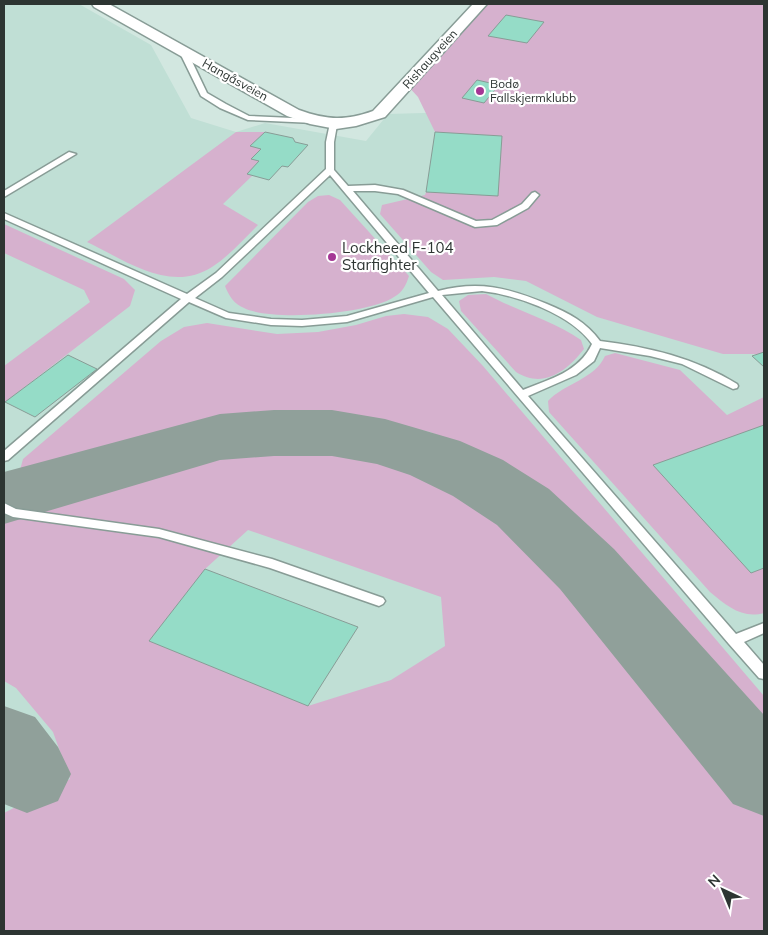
<svg xmlns="http://www.w3.org/2000/svg" width="768" height="935" font-family="Mulish,sans-serif">
  <style>
    .built { fill: #c0dfd5 }
    .green { fill: #d6b1ce; fill-rule: evenodd }
    .lines { fill: none; stroke-linecap: round; stroke-linejoin: round }
    .taxiway { fill: #90a09a; fill-rule: evenodd }
    .building { fill: #95dcc7; stroke: #889c96 }
    .lane-casing { stroke: #889c96; stroke-width: 3 }
    .street-casing { stroke: #889c96; stroke-width: 3 }
    .lane { fill: #fff; fill-rule: evenodd }
    .street { fill: #fff; fill-rule: evenodd }
    .poi-dot { fill: #a53795; stroke: #fff; stroke-width: 2 }
    .labels { text-anchor: middle; stroke-width: 4.5; stroke-linejoin: round; paint-order: stroke }
    .far-street-label { font-size: 12px; fill: #2d3532; stroke: #fff }
    .far-poi-label { font-size: 12px; fill: #2d3532; stroke: #fff; text-anchor: start }
    .poi-label { font-size: 15px; fill: #2d3532; stroke: #fff; text-anchor: start }
  </style>
  <rect width="100%" height="100%" fill="#d2e7e0"/>
  <path class="built" d="M4 4H79L151 45 191 118 236 132 265 123 366 141 388 114 526 110 764 315V931H4Z"/>
  <path class="green" d="M480 4H764V354H723L597 317 526 281 494 277 443 280 431 272 380 214 382 205 425 195 426 192 498 196 502 136 435 132 418 97 407 85Z
    M236 132H265L250 146 261 149 251 159 259 161 247 174 252 176 223 204 258 225C244 239 229 256 212 267 170 294 125 260 87 242Z
    M329 195 340 200 409 276C406 285 403 292 394 297 369 314 272 322 244 308 234 304 229 296 225 286L308 202 318 196Z
    M4 224 124 279 135 290 130 306 5 402 4 366 90 302 84 290 4 253Z
    M486 294C517 311 552 320 581 340L584 349C566 372 543 389 516 372L461 311 459 301 468 295Z
    M404 314 428 317 448 329 483 366 764 696V734L653 608 551 502 488 457 430 432 363 418 310 414 247 416 192 423 19 474 23 459 161 341 184 327 207 323 277 334 318 332 356 325 386 316Z
    M615 353 680 370 727 415 764 397V613C742 619 727 606 710 592L549 412 548 401C565 383 595 379 605 356Z
    M260 449H305L360 456 402 468 435 481 488 510 534 549 764 815V931H4V813L70 779 53 732 16 688 4 681V515L200 458ZM248 530 441 597 445 646 391 680 308 706 149 641 205 569Z"/>
  <g class="lines">
    <path class="taxiway" d="M274 410H332L385 419 409 426 460 441 503 460 549 489 614 549 764 715V816L733 804 560 589 497 525 453 496 410 475 377 464 332 456H274L220 460 4 524V472L220 414Z
      M4 706 35 717 58 747 71 774 58 801 27 813 4 804Z"/>
  </g>
  <path class="building" d="M506 15 544 22 527 43 488 36Z
    M477 80 499 85 484 103 462 98Z
    M265 132 293 138 295 142 308 145 288 167 282 166 269 180 247 174 259 161 251 159 261 149 250 146Z
    M435 132 502 136 498 196 426 192Z
    M764 352V367L752 356Z
    M68 355 97 369 35 417 5 402Z
    M764 425V568L751 573 653 465Z
    M205 569 358 627 308 706 149 641Z"/>
  <g class="lines">
    <g class="lane-casing">
      <path id="lane" d="M180 49 187 51 207 93 226 104 249 116 314 119 318 121 314 123 248 120 220 108 201 96 179 51Z
        M330 123 337 125 334 142V170L348 186 375 185 403 190 476 221 492 220 522 204 532 193 535 192 539 195 528 208 497 225 475 227 398 194 375 191H353L438 291C480 280 508 288 547 304 569 313 586 322 600 341 649 347 695 358 737 384L738 386 737 388 733 389 682 364 650 356 600 348 594 361 576 375 528 396 736 634 764 623V633L744 642 764 665V679L759 678 729 644 433 297 347 322 302 326 271 325 226 318 189 302 8 460 4 461V451L181 299 4 219V213L187 294 216 273 326 169V142ZM330 175 429 293 347 316 302 320 271 319 229 313 195 298 222 277ZM482 291C517 295 571 314 592 344 579 372 550 379 523 390L442 295Z
        M69 152 76 154 4 197V191Z
        M4 503 16 509 159 529 272 559 383 598 385 601 383 604 379 606 270 568 159 537 13 517 4 513Z"/>
    </g>
    <g class="street-casing">
      <path id="street" d="M92 4H109L299 110C326 120 346 121 373 111L473 4H487L385 117 356 126 336 129 310 124 287 116 94 7Z"/>
    </g>
    <use href="#lane" class="lane"/>
    <use href="#street" class="street"/>
  </g>
  <g class="poi-dot">
    <circle cx="480" cy="91" r="5"/>
    <circle cx="332" cy="257" r="5"/>
  </g>
  <g class="labels">
    <g class="far-street-label">
      <text transform="translate(430 59) rotate(-48)" y="4">Rishaugveien</text>
      <text transform="translate(235 80) rotate(29)" y="4">Hangåsveien</text>
    </g>
    <g class="far-poi-label">
      <text x="490" y="88">Bodø<tspan x="490" dy="14">Fallskjermklubb</tspan></text>
    </g>
    <g class="poi-label">
      <text x="342" y="253">Lockheed F-104<tspan x="342" dy="17">Starfighter</tspan></text>
    </g>
  </g>
  <rect width="768" height="935" fill="none" stroke="#2d3532" stroke-width="10"/>
  <g transform="translate(723 890) rotate(316)" stroke="#ffffff" stroke-width="4" paint-order="stroke">
  <path d="M0-4L9 19L0 12L-9 19Z" fill="#2d3532"/>
  <text y="-8" font-size="14" font-weight="bold" text-anchor="middle" fill="#2d3532">N</text>
  </g>
</svg>
